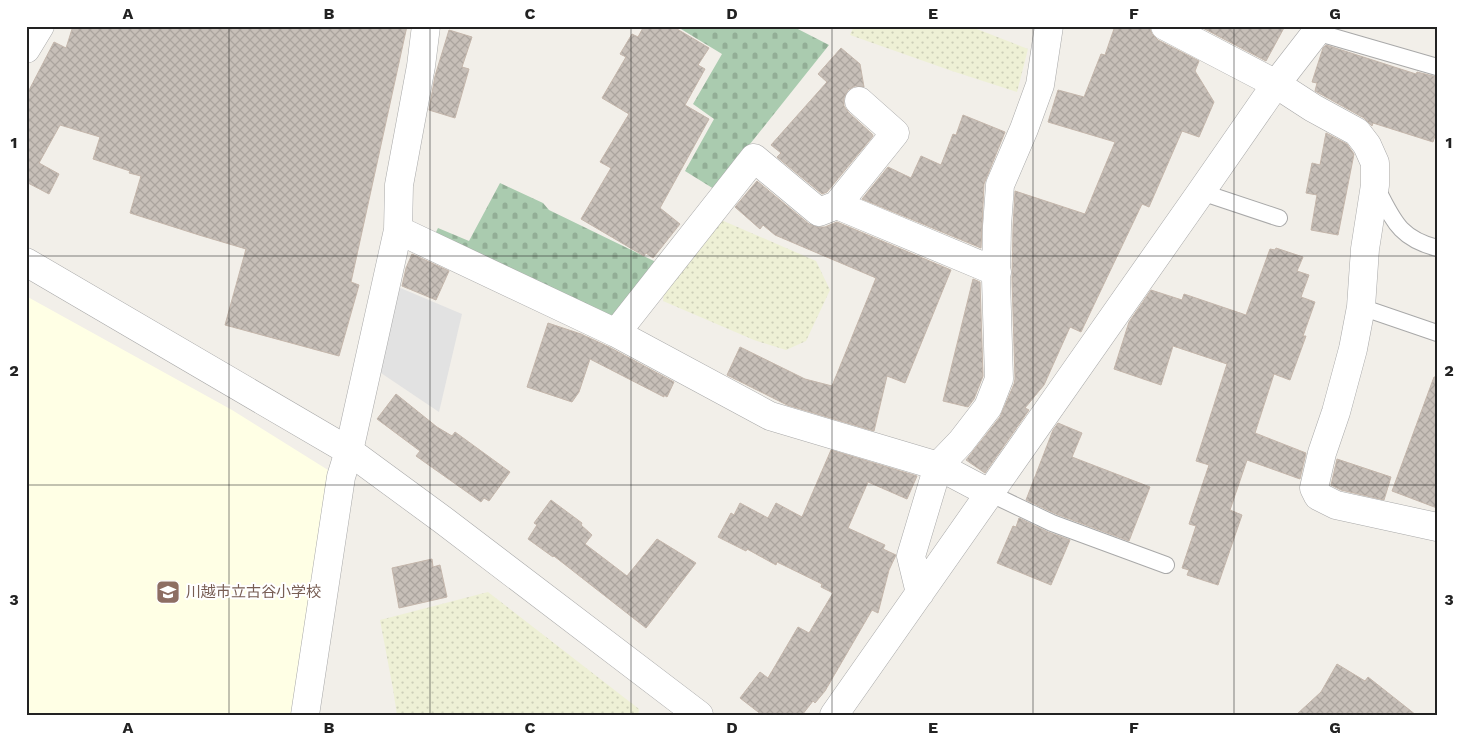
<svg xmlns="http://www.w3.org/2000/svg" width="1463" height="741" font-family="'Work Sans','Noto Sans JP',sans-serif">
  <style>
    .education { fill: #ffffe5 }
    .farmland { fill: url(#farmland-dots) }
    .cemetery { fill: url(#cemetery-stones) }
    .parking { fill: #e2e2e2 }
    .building { fill: url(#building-cross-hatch); stroke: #c4b6ab }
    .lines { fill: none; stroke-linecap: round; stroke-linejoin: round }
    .service-casing { stroke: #a9a9a9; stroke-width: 18 }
    .minor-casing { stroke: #a9a9a9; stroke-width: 29 }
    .tertiary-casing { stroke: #a9a9a9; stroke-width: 29 }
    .service { stroke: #fff; stroke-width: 16 }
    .minor { stroke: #fff; stroke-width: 28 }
    .tertiary { stroke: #fff; stroke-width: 28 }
    .grid { fill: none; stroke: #222; stroke-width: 1; stroke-opacity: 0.55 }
    .labels { text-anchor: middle; stroke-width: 4; stroke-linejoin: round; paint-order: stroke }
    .education-label { font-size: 15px; fill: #785e54; stroke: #fff; text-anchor: start }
    .neatline { fill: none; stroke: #222; stroke-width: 2 }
    .grid-label { font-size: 16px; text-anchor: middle; font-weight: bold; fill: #222 }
  </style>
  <defs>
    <pattern id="farmland-dots" width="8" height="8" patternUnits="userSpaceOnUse" patternTransform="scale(1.25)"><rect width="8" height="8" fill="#eef0d5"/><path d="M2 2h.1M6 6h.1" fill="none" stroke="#ccceb7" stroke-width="1.8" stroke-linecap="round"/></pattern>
    <pattern id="cemetery-stones" width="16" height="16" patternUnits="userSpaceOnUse" patternTransform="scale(1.25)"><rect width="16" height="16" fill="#aacbaf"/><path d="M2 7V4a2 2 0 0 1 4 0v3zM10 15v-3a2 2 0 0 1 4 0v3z" fill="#92ae96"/></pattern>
    <pattern id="building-cross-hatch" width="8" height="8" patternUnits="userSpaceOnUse" patternTransform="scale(1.25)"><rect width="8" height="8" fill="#c7bfb8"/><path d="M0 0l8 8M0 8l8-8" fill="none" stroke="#aba49e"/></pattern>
  </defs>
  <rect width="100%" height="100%" fill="#f2efe9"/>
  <path class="education" d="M26 296 232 410 328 470 291 715H26Z"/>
  <path class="farmland" d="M854 26H969L1028 49 1017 92 952 71 850 35Z
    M719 219 816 261 830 290 806 341 786 350 754 340 663 301 664 290Z
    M488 592 639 709 638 715H397L393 689 380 620Z"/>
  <path class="cemetery" d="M676 26H792L829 45 714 189 685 171 714 119 693 104 722 54Z
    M500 183 543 203 549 210 656 262 614 317 606 319 434 236 438 228 469 241Z"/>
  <path class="parking" d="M398 287 462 314 439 412 381 373Z"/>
  <path class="building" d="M73 26H407L351 282 359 285 339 356 225 325 246 249 199 235 130 213 141 176 129 173 130 171 93 159 100 137 60 125 39 163 59 174 49 194 28 183 26 186V96L54 42 66 48Z
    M644 26H672L709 48 698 65 705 69 685 105 709 119 660 208 680 224 653 258 646 253 644 256 581 219 611 168 600 162 629 114 602 98 626 57 620 54 632 34 638 37Z
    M1115 26H1149L1152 34 1158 40 1199 61 1195 71 1214 102 1199 137 1182 131 1149 207 1142 204 1081 332 1070 327 1044 385 1025 408 1029 410 985 473 966 460 1000 417 1014 384 1015 379 1012 279 1013 227 1015 191 1085 214 1115 142 1048 122 1058 90 1084 97 1101 54 1105 55Z
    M1199 26H1285L1266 61Z
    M449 30 472 37 462 67 469 69 455 118 429 110 435 76Z
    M1326 45 1416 74 1417 72 1437 77V130L1433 142 1373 123 1372 126 1364 118 1315 91 1317 83 1312 82 1323 48Z
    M841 48 860 64 864 87 855 86 848 90 844 98V106L849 113 872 134 873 136 827 192 822 194 777 157 781 153 771 145 827 82 818 74Z
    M963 115 1005 132 984 184 981 248 862 199 888 167 911 178 921 156 941 165 953 134 956 135Z
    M1326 133 1347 144 1354 154 1338 235 1311 230 1317 195 1306 193 1312 163 1320 165Z
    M757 181 809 224 817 227H825L837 222 951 270 905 383 887 376 874 431 787 405 727 375 740 347 805 379 832 386 876 278 775 235 763 225 760 229 735 207Z
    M1276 248 1303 257 1297 271 1309 275 1301 297 1315 302 1303 336H1306L1290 380 1274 374 1255 433 1306 453 1300 479 1247 460 1230 510 1242 515 1218 585 1187 575 1189 570 1182 568 1196 526 1189 524 1209 465 1196 461 1227 364 1173 346 1161 385 1114 369 1129 322 1151 290 1182 300 1184 294 1246 315 1270 249 1275 250Z
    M412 254 449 271 436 300 402 286 406 268Z
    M973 279 980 282 983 376 974 399 968 407 943 401Z
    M548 323 581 334 609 347 674 382 667 397 664 395V397L590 359 579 392 572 402 527 387Z
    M1434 377H1437V508L1392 491Z
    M396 394 437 427 452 436 455 432 510 472 489 501 484 498 481 502 416 456 420 451 377 419Z
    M1058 423 1082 433 1072 457 1150 487 1129 541 1056 514 1026 500 1053 430Z
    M831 450 917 476 907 499 868 482 848 528 885 545 883 549 896 555 889 570 878 613 872 610 825 691 815 703 813 701 802 715H762L740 698 760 672 768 678 798 627 809 633 833 593 821 587 822 584 777 562 776 565 747 549 746 551 718 537 731 513 734 515 740 503 768 518 776 503 802 517Z
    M1337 459 1391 477 1384 500 1341 490 1331 485Z
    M551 500 582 523 581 525 592 535 585 544 627 576 657 539 696 563 646 628 554 556 553 557 528 539 537 525 534 523Z
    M1019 518 1048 532 1070 540 1051 585 997 563 1013 526 1016 527Z
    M432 559 433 567 440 565 447 597 399 608 392 568Z
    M1337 664 1365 681 1368 677 1416 715H1296L1321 692Z"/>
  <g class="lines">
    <g class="service-casing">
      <path id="service" d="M1316 32 1437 67
        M1376 187C1393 219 1398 238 1437 248
        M1201 192 1279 218
        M1361 307 1437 333
        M989 493 1052 523 1166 565"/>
    </g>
    <g class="minor-casing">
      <path id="minor" d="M1165 26 1276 84 1313 108 1357 132 1367 145 1375 163V185L1365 249 1361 307 1353 349 1336 412 1322 453 1314 488 1318 496 1336 505 1437 527
        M26 49 40 26
        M837 205 895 133 859 101
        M398 230 616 333 754 158 819 212 837 205 997 272
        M616 333 770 416 938 466 989 493
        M920 593 911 556 938 466 961 442 988 407 999 379 996 279 997 226 1000 185 1024 129 1040 85 1049 26
        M305 715 341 477 349 451 398 230 399 185 421 66 426 26
        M834 715 1201 192 1276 84 1321 26"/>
    </g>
    <g class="tertiary-casing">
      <path id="tertiary" d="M26 262 349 451 443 520 699 715"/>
    </g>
    <use href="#service" class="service"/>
    <use href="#minor" class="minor"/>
    <use href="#tertiary" class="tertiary"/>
  </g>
  <path class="grid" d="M229 26V715M430 26V715M631 26V715M832 26V715M1033 26V715M1234 26V715M26 256H1437M26 485H1437"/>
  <defs>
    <g id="school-square" transform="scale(1.25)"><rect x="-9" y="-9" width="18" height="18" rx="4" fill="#8d6e63" stroke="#fff"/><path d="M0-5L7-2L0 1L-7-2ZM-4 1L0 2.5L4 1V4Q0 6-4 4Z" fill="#fff"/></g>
  </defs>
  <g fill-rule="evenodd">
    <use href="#school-square" x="168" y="592"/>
  </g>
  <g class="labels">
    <g class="education-label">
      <text x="186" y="597">川越市立古谷小学校</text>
    </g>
  </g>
  <rect width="1463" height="741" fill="none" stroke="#ffffff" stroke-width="55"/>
  <rect x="28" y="28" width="1408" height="686" class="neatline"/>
  <g class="grid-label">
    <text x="128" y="19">A</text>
    <text x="329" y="19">B</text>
    <text x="530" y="19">C</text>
    <text x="732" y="19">D</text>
    <text x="933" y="19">E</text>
    <text x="1134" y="19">F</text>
    <text x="1335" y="19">G</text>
    <text x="14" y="148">1</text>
    <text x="1449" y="148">1</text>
    <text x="14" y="376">2</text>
    <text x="1449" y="376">2</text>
    <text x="14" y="605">3</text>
    <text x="1449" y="605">3</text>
    <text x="128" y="733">A</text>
    <text x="329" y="733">B</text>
    <text x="530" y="733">C</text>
    <text x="732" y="733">D</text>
    <text x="933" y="733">E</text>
    <text x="1134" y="733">F</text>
    <text x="1335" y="733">G</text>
  </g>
</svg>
